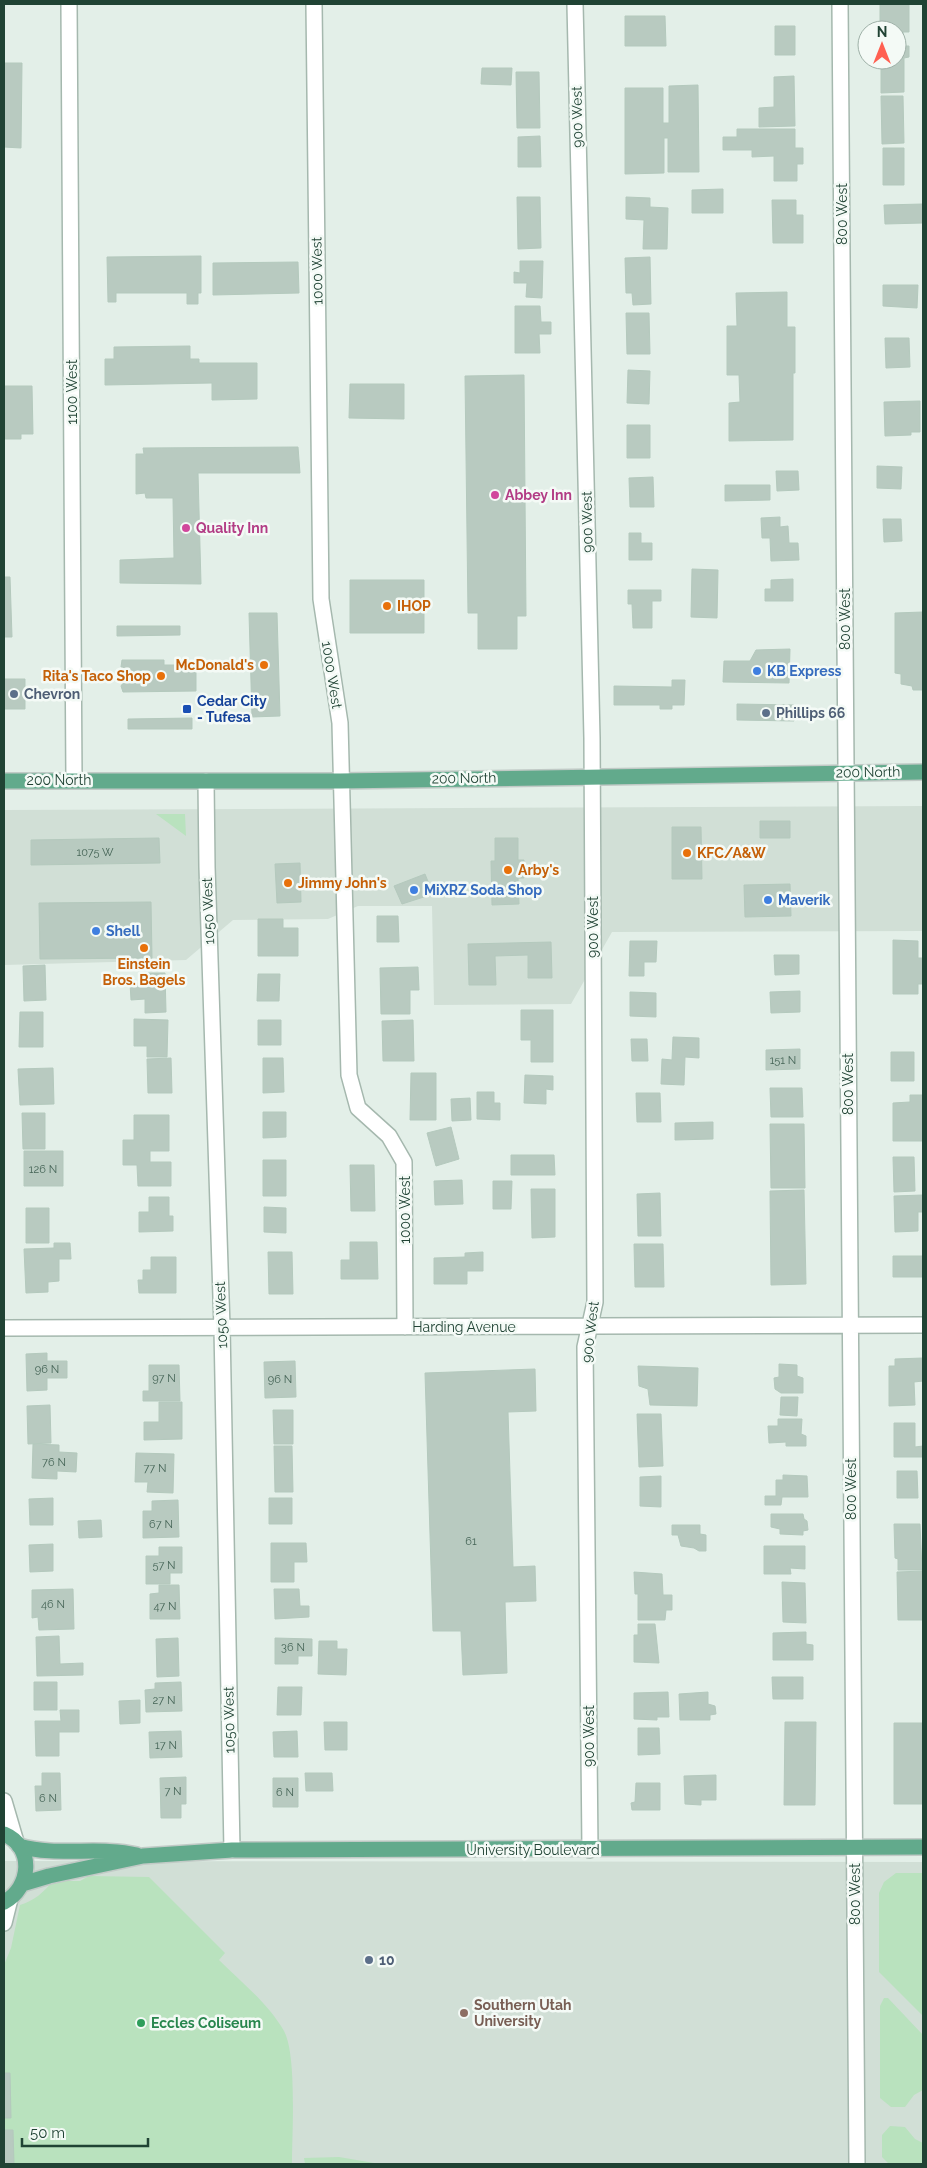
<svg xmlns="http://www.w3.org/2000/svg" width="927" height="2168" font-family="Raleway,sans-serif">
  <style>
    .built { fill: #d1dfd6 }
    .green { fill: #b9e2be }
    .building { fill: #b8cac0; stroke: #b4c9bd }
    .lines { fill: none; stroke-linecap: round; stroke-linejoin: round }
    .minor-casing { stroke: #a5b8ae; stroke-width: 18 }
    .major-casing { stroke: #c1cac6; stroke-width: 18 }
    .minor { stroke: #fff; stroke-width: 15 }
    .major { stroke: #62aa8c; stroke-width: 15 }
    .hotel-dot { fill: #d1479c; stroke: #f4faf6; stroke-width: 2 }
    .food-dot { fill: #e8710a; stroke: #f4faf6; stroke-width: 2 }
    .shop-dot { fill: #3f7fe0; stroke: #f4faf6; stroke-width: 2 }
    .service-dot { fill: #5c6f8a; stroke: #f4faf6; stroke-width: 2 }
    .transit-dot { fill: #1a4fb4; stroke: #f4faf6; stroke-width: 2 }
    .education-dot { fill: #8d6e63; stroke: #f4faf6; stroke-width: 2 }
    .leisure-dot { fill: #2e9e5b; stroke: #f4faf6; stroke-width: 2 }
    .labels { text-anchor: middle; stroke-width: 5; stroke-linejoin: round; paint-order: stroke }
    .number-label { font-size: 11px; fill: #466557 }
    .street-label { font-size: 14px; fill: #204334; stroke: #f4faf6 }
    .hotel-label { font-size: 14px; font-weight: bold; fill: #b23c85; stroke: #f4faf6; text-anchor: start }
    .food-label { font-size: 14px; font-weight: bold; fill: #c56008; stroke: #f4faf6; text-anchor: start }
    .shop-label { font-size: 14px; font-weight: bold; fill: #366cbe; stroke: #f4faf6; text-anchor: start }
    .service-label { font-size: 14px; font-weight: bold; fill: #4e5e75; stroke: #f4faf6; text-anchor: start }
    .transit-label { font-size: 14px; font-weight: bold; fill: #164399; stroke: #f4faf6; text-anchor: start }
    .education-label { font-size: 14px; font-weight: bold; fill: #785e54; stroke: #f4faf6; text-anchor: start }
    .leisure-label { font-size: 14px; font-weight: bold; fill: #27864d; stroke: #f4faf6; text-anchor: start }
  </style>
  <rect width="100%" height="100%" fill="#e3efe8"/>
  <path class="built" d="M923 806V931L612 932 571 1004 434 1005 432 906H358L328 919 233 920 186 960 4 965V810Z
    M4 1861 923 1862V2164H4Z"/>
  <path class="green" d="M156 814H185L186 836Z
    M896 1873H923V2016L879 1972V1893L884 1882Z
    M89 1876 149 1877 225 1953 219 1960C241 1982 268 2003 284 2031 297 2055 292 2133 292 2164H4V1965L11 1948 20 1905C34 1901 44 1892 53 1881H80Z
    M884 1998H888L923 2035V2090L914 2095 905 2107H891L880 2098V2006Z
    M890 2126 905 2127 915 2139 923 2143V2164H889L882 2157V2135Z
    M339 2157 380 2164H305L304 2158Z"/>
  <path class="building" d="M880 4H909V32H903V43L897 42V30H880Z
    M625 16H665L666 46H625Z
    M775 26H795V55H775Z
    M897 46H909V57L904 58V92L881 93V60H897Z
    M4 63H22L21 148 4 147Z
    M482 68H512L511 85 481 84Z
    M516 72H539L540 128H517Z
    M794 76 795 126 759 127V108L774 107V77Z
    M698 85 699 172H668V138H664V173L625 174V88H663V123H669V86Z
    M881 96H903L904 143 882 144Z
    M737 129H795V148H803V164H797V181H774V156L752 157V150H723V137H737Z
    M540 136 541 167H518V137Z
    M883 148H904V185H883Z
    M723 189V213H692V190Z
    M517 197H540L541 248 518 249Z
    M626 197 650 198V207L668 208 667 249H643L644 220 626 219Z
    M772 200H796V215H803V243H773Z
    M923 204V223L885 224 884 205Z
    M201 256V293H198V304H187V293H116V302H108L107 257Z
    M650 257 651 304 633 305 632 293H626L625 258Z
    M520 261H543L542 298 526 297 527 283H514V272L520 273Z
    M298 262 299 293 213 295V263Z
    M883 285H918L917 308 883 306Z
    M787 292V327H795V373H793V440L729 441V403L740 402 739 375H727V326H737L736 293Z
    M515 306H540L541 322H551V334H539L540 353H515Z
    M626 313H649L650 354H627Z
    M885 338H909L910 367 886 368Z
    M190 346V359H199V363H257V399L212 400V383L105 385V359H114V347Z
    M628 370 650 371 649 404 627 403Z
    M524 375 526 616H517V649H478V613H468L465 376Z
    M350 384H404V419L349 418Z
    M4 386H32L33 434H21V439H5Z
    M920 401V432H911V435L885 436 884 402Z
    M627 425H650V458H627Z
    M298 447 300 473H198L201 584 120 583V560L174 558 173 498H146L145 493 136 494V454H144L143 448Z
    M877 466 902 467 901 489 877 488Z
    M776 471H798L799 490 777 491Z
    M653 477 654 507H630L629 478Z
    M725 485H770V500L725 501Z
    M780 517V527L788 526 789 543H798L799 560 771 561 770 538H762L761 518Z
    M883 519H901L902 541 884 542Z
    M629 533H641V543H652V560H629Z
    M692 569 718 570 717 618 691 617Z
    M4 577H10L12 637H4Z
    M793 579V601H765V589H771V580Z
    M350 580H424V633H350Z
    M628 590H661V601H652V628H633L632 604H628Z
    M923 612V690H913L912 686 901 684V674L895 673V613Z
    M249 613H277L280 716 252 717Z
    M117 626H180V635L117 636Z
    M790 649 789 683 723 682 724 661H750L756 650Z
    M122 660H164V665H196V691L123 692 121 686 123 683H126L125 670 121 667Z
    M4 679H25V709H4Z
    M672 680H685L684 705H672V709H660V705H614V686L672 687Z
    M737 704 794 705V721L737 720Z
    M192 718V729H128V719Z
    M760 821H790V838H760Z
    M672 827H701L702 879H672Z
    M159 838 160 863 31 865V840Z
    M495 838H518V860H524V878H518L519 904 492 905 491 861H495Z
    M300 863 301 902 277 903 275 864Z
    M425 874 433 894 402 904 394 886Z
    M790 884 791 916 745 917 744 885Z
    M151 902 152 958 40 959 39 903Z
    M377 916H398L399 942H377Z
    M258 919H283V928H298V956H258Z
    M893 940 918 941V958H923V984H918V994H893Z
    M630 941H657L656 962H644V976H629Z
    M551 942 552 978H528V955L495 956 496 985H469L468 944Z
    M774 955H799V974L775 975Z
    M45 965 46 1000 24 1001 23 966Z
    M418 967 419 990H410V1014H381L380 968Z
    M144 973H165L166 1012 145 1013V999L131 1000 130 983H144Z
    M258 974H280L279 1001H257Z
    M800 991V1012L771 1013 770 992Z
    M630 992 656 993V1017L630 1016Z
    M521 1010H553V1062H531V1040H521Z
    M20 1012H43V1047H19Z
    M134 1019 168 1020 167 1057H147V1046H134Z
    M258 1020H281V1045H258Z
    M413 1020 414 1061H383L382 1021Z
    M673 1037 699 1038V1058L685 1057 684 1085 661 1084 662 1059 672 1060Z
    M631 1039H647L648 1061H632Z
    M800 1049V1069L766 1070V1050Z
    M891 1052H914V1081H891Z
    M171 1058 172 1093H148L147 1059Z
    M263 1058H283L284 1092 263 1093Z
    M53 1068 54 1104 20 1105 18 1069Z
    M411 1073H436V1120H410Z
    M525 1075 553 1076V1090L546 1089V1104L524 1103Z
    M770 1088H802L803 1117H771Z
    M477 1092H494V1103H500V1120L477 1119Z
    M636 1093H660L661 1122H637Z
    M910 1095H923V1141H893V1103L910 1102Z
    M470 1098 471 1120 452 1121 451 1099Z
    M263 1112H286V1137L263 1138Z
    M22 1113H45V1149H23Z
    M134 1115H169V1151H150V1162H171V1186H138L137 1165H123V1140H134Z
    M713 1122V1139L675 1140V1123Z
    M770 1124H804L805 1188H771Z
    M451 1127 459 1159 436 1166 427 1133Z
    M24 1151H63V1186H24Z
    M511 1155H554L555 1175H511Z
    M893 1157H914L915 1191 894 1192Z
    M263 1160H286V1196H263Z
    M350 1165H374L375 1211H351Z
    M462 1180 463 1204 435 1205 434 1181Z
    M493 1181H512L511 1209H493Z
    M531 1189H555V1237L532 1238Z
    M804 1190 806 1284 771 1285 770 1191Z
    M660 1193 661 1236H638L637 1194Z
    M923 1195V1212H918V1231L895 1232 894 1196Z
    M149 1197H169V1216H173V1231L139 1232V1212H149Z
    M264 1207 286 1208V1233L264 1232Z
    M26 1208H49V1243H26Z
    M350 1242H377L378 1279H341V1260H350Z
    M54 1243H70L71 1259H59V1281L48 1282V1292L26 1293 24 1249 54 1248Z
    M634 1244H663L664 1287H635Z
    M268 1252H292L293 1294H269Z
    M483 1252V1271H467V1284H434V1258L465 1257V1253Z
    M893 1256H923V1277H893Z
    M151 1257H176V1293H139L138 1280H143V1270H151Z
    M47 1353V1361H67V1378H47V1390L27 1391 26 1354Z
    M923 1358V1381L914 1382 915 1405 889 1406V1366H895V1359Z
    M295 1361 296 1397 265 1398 264 1362Z
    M779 1364 797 1365V1376L803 1378V1393H781L775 1389 774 1378 779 1377Z
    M149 1365H179L180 1401H143V1391H149Z
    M638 1366 698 1368 697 1406 650 1405 648 1389 639 1386Z
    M535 1369 536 1411 508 1412 513 1567 535 1566 536 1601 505 1602 507 1673 463 1675 461 1631H433L425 1373Z
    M781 1397H798L797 1416 780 1415Z
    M159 1402H182V1439L144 1440V1422H159Z
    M50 1405 51 1443 28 1444 27 1406Z
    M273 1410H293V1444H274Z
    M637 1414H661L663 1466 639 1467Z
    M778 1419H802L801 1434 806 1436V1446H786V1442L769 1443 768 1426H778Z
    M894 1423H915V1447L923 1446V1457H894Z
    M33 1444 59 1445V1452L77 1453 76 1472 57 1471V1479L32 1478Z
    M274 1446H292L293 1492H275Z
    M136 1453 174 1454 173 1493 147 1492 148 1482H135Z
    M897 1471H917L918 1498H897Z
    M783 1475 807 1476 808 1497H782L781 1505H765V1496H776V1480H783Z
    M661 1476V1507L640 1506V1477Z
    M53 1498V1525H30L29 1499Z
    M269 1498H292V1524H269Z
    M178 1500 179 1537 143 1538V1511H152V1501Z
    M771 1514H803L804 1519 807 1521 808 1530 803 1531V1535L780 1534V1529L771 1527Z
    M101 1520 102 1537 79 1538 78 1521Z
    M894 1524H920L922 1570H898V1559L895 1558Z
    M672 1525H700V1534L706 1535V1551H699L694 1548 681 1546 678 1535H672Z
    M271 1543H306L307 1562H294V1582H271Z
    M53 1544V1571L30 1572 29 1545Z
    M764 1546H805V1569L790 1568 791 1574H764Z
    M159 1547H182V1573H170V1584H146V1556H159Z
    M923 1571V1620H898L897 1572Z
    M634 1572 662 1574 663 1595H672V1610H666L665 1620H638V1594H635Z
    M782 1582 805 1583 806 1623 783 1622Z
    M159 1585H179L180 1619H150V1594L159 1593Z
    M73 1589 74 1629 39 1630 38 1617 32 1618V1590Z
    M274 1589H299L300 1606H309V1617L275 1619Z
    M638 1624H655L659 1663 634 1662V1635H638Z
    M806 1632V1644L813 1645V1660H773V1633Z
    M59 1636 60 1664 83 1663V1675L37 1676 36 1637Z
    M178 1638 179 1676 157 1677 156 1639Z
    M275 1638 312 1639V1656H298V1664H275Z
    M319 1641H337V1649H347L346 1675 318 1674Z
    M772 1677H803V1699H773Z
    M34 1682H57V1710H34Z
    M181 1682 182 1711 146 1712 145 1690 155 1689V1683Z
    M278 1687H302L301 1715H277Z
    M668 1692 669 1717H657V1720L634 1719V1693Z
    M708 1692V1704L715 1706 716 1714 710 1715V1720H680L679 1694Z
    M140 1700V1723L120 1724 119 1701Z
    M60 1710H79V1732H59V1756H36L35 1721H61Z
    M324 1722H347V1750H325Z
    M785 1722H816L815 1805H784Z
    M894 1723H922L923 1804H894Z
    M638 1728H659L660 1754 638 1755Z
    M181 1731 182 1757 150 1758 149 1732Z
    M297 1731 298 1757H274L273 1732Z
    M42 1773H60L61 1810 36 1811 35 1786H42Z
    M305 1773H332L333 1791H306Z
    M716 1775V1800H701V1805L685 1804 684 1776Z
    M186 1777V1804H181V1818H161L160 1778Z
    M273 1778H298V1807H273Z
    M636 1783H660V1810H632L631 1803 635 1802Z
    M4 2073H10L11 2118H4Z
    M4 2130H13L14 2164H4Z"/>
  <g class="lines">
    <g class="minor-casing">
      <path id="minor" d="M69 4 74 780
        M314 4 321 599 340 723 349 1075 358 1108 389 1136 404 1162 405 1327
        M575 4 592 738 595 1302 585 1347 590 1850
        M840 4 857 2164
        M206 781 207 867 222 1328 232 1850
        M4 1328 923 1325
        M4 1801 16 1842
        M4 1923 10 1899"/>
    </g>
    <g class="major-casing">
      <path id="major" d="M4 781H340L923 772
        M4 1834C35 1847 31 1888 4 1902
        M19 1846C58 1857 98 1846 137 1855
        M22 1884 49 1876 143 1856 232 1850 923 1847"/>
    </g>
    <use href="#minor" class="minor"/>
    <use href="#major" class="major"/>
  </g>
  <g class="hotel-dot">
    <circle cx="495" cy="495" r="5"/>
    <circle cx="186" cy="528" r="5"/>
  </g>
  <g class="food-dot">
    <circle cx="387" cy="606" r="5"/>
    <circle cx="264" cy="665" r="5"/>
    <circle cx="161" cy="676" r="5"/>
    <circle cx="687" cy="853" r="5"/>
    <circle cx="508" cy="870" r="5"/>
    <circle cx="288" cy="883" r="5"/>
    <circle cx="144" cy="948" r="5"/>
  </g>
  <g class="shop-dot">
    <circle cx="757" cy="671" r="5"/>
    <circle cx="414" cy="890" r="5"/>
    <circle cx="768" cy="900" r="5"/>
    <circle cx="96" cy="931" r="5"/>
  </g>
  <g class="service-dot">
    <circle cx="14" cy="694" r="5"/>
    <circle cx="766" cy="713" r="5"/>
    <circle cx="369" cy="1960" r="5"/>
  </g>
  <rect class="transit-dot" x="182" y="704" width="10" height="10" rx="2.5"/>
  <circle class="education-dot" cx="464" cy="2013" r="5"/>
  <circle class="leisure-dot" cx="141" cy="2023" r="5"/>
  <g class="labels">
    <g class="number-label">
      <text x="95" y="856">1075 W</text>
      <text x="783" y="1064">151 N</text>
      <text x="43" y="1173">126 N</text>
      <text x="47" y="1373">96 N</text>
      <text x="164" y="1382">97 N</text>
      <text x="280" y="1383">96 N</text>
      <text x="54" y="1466">76 N</text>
      <text x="155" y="1472">77 N</text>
      <text x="161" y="1528">67 N</text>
      <text x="471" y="1545">61</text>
      <text x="164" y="1569">57 N</text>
      <text x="53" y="1608">46 N</text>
      <text x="165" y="1610">47 N</text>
      <text x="293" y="1651">36 N</text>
      <text x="164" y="1704">27 N</text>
      <text x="166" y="1749">17 N</text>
      <text x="173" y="1795">7 N</text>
      <text x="285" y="1796">6 N</text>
      <text x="48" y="1802">6 N</text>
    </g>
    <g class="street-label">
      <text transform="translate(577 117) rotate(-91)" y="5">900 West</text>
      <text transform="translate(842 214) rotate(-90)" y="5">800 West</text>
      <text transform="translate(317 271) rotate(-91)" y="5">1000 West</text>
      <text transform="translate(72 392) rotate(-90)" y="5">1100 West</text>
      <text transform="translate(587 522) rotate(-91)" y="5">900 West</text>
      <text transform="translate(845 619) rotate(-90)" y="5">800 West</text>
      <text transform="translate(332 675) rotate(81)" y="5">1000 West</text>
      <text transform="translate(868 772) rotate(-1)" y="5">200 North</text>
      <text transform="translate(464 778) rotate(-1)" y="5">200 North</text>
      <text x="59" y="785">200 North</text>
      <text transform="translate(208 911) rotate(-92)" y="5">1050 West</text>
      <text transform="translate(593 927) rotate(-90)" y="5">900 West</text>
      <text transform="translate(848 1084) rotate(-90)" y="5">800 West</text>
      <text transform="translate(405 1210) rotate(-90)" y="5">1000 West</text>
      <text transform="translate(221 1315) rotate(-92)" y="5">1050 West</text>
      <text x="464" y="1332">Harding Avenue</text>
      <text transform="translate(590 1332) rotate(-83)" y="5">900 West</text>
      <text transform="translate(851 1489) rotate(-90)" y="5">800 West</text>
      <text transform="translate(229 1720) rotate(-91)" y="5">1050 West</text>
      <text transform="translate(589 1736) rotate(-90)" y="5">900 West</text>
      <text x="533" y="1855">University Boulevard</text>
      <text transform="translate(855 1894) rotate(-90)" y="5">800 West</text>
    </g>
    <g class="hotel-label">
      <text x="505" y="500">Abbey Inn</text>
      <text x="196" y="533">Quality Inn</text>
    </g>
    <g class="food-label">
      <text x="397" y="611">IHOP</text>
      <text x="254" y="670" text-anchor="end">McDonald's</text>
      <text x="151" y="681" text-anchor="end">Rita's Taco Shop</text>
      <text x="697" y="858">KFC/A&amp;W</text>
      <text x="518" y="875">Arby's</text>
      <text x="298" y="888">Jimmy John's</text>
      <text x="144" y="969" text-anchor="middle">Einstein<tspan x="144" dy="16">Bros. Bagels</tspan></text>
    </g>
    <g class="shop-label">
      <text x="767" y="676">KB Express</text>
      <text x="424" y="895">MiXRZ Soda Shop</text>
      <text x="778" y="905">Maverik</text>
      <text x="106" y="936">Shell</text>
    </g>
    <g class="service-label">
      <text x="24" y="699">Chevron</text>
      <text x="776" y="718">Phillips 66</text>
      <text x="379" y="1965">10</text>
    </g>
    <g class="transit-label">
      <text x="197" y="706">Cedar City<tspan x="197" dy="16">- Tufesa</tspan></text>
    </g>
    <g class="education-label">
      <text x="474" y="2010">Southern Utah<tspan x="474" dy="16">University</tspan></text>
    </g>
    <g class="leisure-label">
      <text x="151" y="2028">Eccles Coliseum</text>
    </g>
  </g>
  <rect width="927" height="2168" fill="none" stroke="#204334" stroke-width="10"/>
  <g transform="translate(882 45)"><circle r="24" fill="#f4faf6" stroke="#9fb1a8"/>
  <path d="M0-4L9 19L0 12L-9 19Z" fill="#ff6051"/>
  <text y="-8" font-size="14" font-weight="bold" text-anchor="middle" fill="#204334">N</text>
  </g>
  <path d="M22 2138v8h126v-8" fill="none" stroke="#204334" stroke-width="2.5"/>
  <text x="30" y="2138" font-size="15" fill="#204334" stroke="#f4faf6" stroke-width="4" paint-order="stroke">50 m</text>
</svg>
